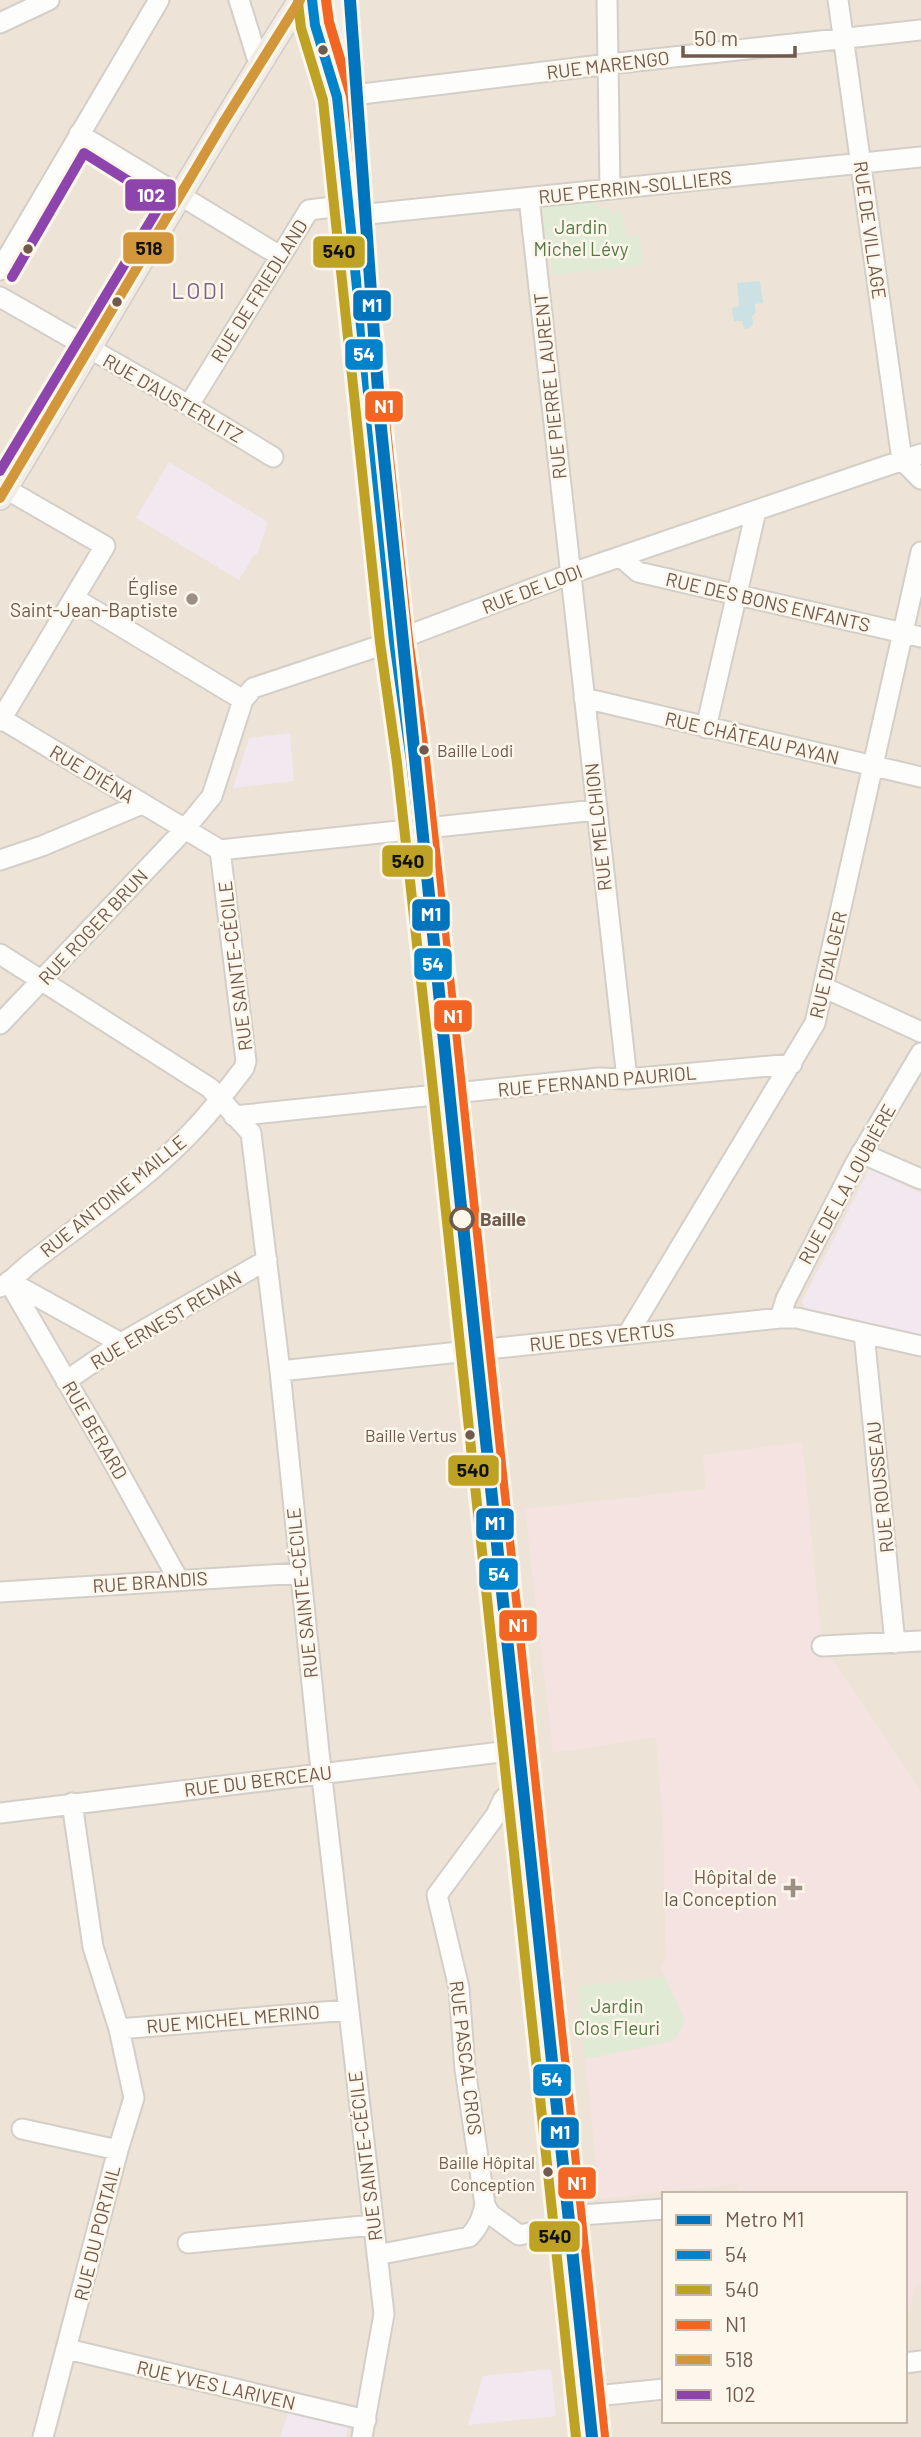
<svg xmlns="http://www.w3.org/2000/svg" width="921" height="2437" font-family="Barlow,sans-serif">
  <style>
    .residential { fill: #ede4d7; fill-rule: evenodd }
    .education { fill: #f1e8f0 }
    .medical { fill: #f5e3e1 }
    .green { fill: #e1ead5 }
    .water { fill: #cce1e3 }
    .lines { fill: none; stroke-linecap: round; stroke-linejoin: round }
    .minor-casing { stroke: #d3cec7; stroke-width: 23 }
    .major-casing { stroke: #d3ccc6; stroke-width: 26 }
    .minor { stroke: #fdfdfc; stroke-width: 19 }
    .major { stroke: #f0ece5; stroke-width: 23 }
    .bus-1-casing { stroke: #fdf6ea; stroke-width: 16 }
    .bus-2-casing { stroke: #fdf6ea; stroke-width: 16 }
    .bus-3-casing { stroke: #fdf6ea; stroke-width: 16 }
    .bus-4-casing { stroke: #fdf6ea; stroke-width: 16 }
    .bus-5-casing { stroke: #fdf6ea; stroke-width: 16 }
    .bus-1 { stroke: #0083ca; stroke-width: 10 }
    .bus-2 { stroke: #bea223; stroke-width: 10 }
    .bus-3 { stroke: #f26522; stroke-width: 10 }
    .bus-4 { stroke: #d2963b; stroke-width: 10 }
    .bus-5 { stroke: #8e44ad; stroke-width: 10 }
    .metro-1-casing { stroke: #fdf6ea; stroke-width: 18 }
    .metro-1 { stroke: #0075be; stroke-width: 12 }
    .bus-dot { fill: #6f5a4d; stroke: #fdf6ea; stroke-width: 2.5 }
    .poi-dot { fill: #9e8f84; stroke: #fdf6ea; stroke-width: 2.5 }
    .stop-dot { fill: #fdf6ea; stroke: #6f5a4d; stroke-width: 3.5 }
    .labels { text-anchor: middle; stroke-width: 5; stroke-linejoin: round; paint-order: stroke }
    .bus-label { font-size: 17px; fill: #6f5a4d; stroke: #fdf6ea; text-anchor: end }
    .street-label { font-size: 19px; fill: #6f5a4d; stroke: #fdf6ea }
    .park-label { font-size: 19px; fill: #557949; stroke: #fdf6ea }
    .poi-label { font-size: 19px; fill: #6f5a4d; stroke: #fdf6ea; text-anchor: end }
    .stop-label { font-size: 19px; font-weight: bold; fill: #6f5a4d; stroke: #fdf6ea; text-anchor: start }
    .quarter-label { font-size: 23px; letter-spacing: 2px; fill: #7f658b; stroke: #fdf6ea }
    .line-badge { stroke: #fdf6ea; stroke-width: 2.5 }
    .badge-label { font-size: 19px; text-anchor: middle; font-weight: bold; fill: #fff }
    .pale-badge-label { font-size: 19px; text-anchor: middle; font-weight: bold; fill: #111 }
  </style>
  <rect width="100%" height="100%" fill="#f4f1e9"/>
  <path class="residential" d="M0 0H921V2437H0ZM664 2194H905V2421H664Z"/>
  <path class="education" d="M169 462 268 522 257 555H254L239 580 136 518Z
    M290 733 294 781 233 788 249 738Z
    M869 1169 921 1193V1335L805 1308 802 1302Z
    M551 2369 556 2416 468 2425 483 2376Z
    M290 2408 349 2423 346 2437H280Z"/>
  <path class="medical" d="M802 1442 823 1655 832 1659 921 1792V2285L917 2284 905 2323V2194H740L736 2184 600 2199 585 2059 674 2041 685 2021 661 1968 666 1958 665 1915 663 1822 656 1737 553 1753 525 1509 706 1489 703 1455Z"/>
  <path class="green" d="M596 202 597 208 609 207 610 213 622 212 626 237 639 235 643 265 552 275 551 258H547L542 208Z
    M665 1977 685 2021 674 2041 585 2059 578 1986Z"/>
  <path class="water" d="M760 281 763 303 755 304 756 312 752 317 753 324 750 328 744 329 742 321H734L732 308 739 306 737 283Z"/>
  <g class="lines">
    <g class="minor-casing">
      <path id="minor" d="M239 0 259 64
        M607 0 610 189
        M838 0 900 446 902 460 921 479
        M0 23 49 0
        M337 97 609 64 921 30
        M79 134 280 256
        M529 198 627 1079
        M349 216 921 157
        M0 270 159 0
        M0 297 178 399 273 457
        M189 405 309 210 348 205
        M621 557 638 572 921 637
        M74 598 243 700
        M584 698 921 777
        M0 718 220 850 246 1061 244 1068 220 1099 251 1133 280 1371 319 1752 384 2314 362 2437
        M0 721 105 546 6 489
        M706 728 756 511
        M220 850 596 810
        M0 860 42 846 142 804
        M0 954 210 1088 220 1099C169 1166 93 1214 28 1265L9 1282 0 1287
        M823 987 921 1032
        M0 1024 185 829 212 796 243 700 253 688 394 641 584 569 921 454
        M234 1116 599 1078 627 1079 792 1064
        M861 1153 921 1179
        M9 1281 121 1343
        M9 1282 105 1447 178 1579
        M780 1318 786 1299 855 1164 921 1053
        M864 1333 895 1643
        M628 1334 815 1023 921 552
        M280 1371 780 1318H797L921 1346
        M66 1381 121 1343 267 1260
        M0 1592 300 1573
        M822 1646 921 1641
        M0 1813 517 1750
        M119 2029 348 2010
        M22 2129 118 2150
        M485 2205 490 2214 519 2235 567 2226
        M567 2216 664 2209
        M188 2243 373 2225
        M377 2255 469 2237C479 2227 482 2217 485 2205L465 2069 459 1988 437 1895 496 1815 503 1800 520 1782
        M67 2349 366 2420
        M905 2363 921 2361
        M586 2397 664 2389
        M43 2437 118 2150 134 2098 119 2029 93 1947 72 1803"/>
    </g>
    <g class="major-casing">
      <path id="major" d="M312 0 315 25 334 85
        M340 0 342 22 337 97 353 256 394 641 411 761 445 1069 590 2437
        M0 498C101 332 196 163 300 0"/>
    </g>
    <use href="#minor" class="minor"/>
    <use href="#major" class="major"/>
    <g class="bus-1-casing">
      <path id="bus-1" d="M312 0 315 25 337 97 394 641 411 761 445 1069 590 2437"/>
    </g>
    <g class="bus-2-casing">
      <path id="bus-2" d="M298 2 301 28 323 100 380 642 397 763 431 1071 576 2437"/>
    </g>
    <g class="bus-3-casing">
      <path id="bus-3" d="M326 0 329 22 351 96 408 639 425 759 459 1068 604 2436"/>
    </g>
    <g class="bus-4-casing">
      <path id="bus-4" d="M0 498 223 123 300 0"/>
    </g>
    <g class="bus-5-casing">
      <path id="bus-5" d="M0 471 162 202 84 153 12 277"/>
    </g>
    <use href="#bus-1" class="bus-1"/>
    <use href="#bus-2" class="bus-2"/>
    <use href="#bus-3" class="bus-3"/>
    <use href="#bus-4" class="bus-4"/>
    <use href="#bus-5" class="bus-5"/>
    <g class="metro-1-casing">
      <path id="metro-1" d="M350 0 380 418 460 1197 592 2437"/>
    </g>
    <use href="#metro-1" class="metro-1"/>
  </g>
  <g class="bus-dot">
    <circle cx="323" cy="50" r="6"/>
    <circle cx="28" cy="249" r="6"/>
    <circle cx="117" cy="302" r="6"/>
    <circle cx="424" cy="750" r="6"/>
    <circle cx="470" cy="1435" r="6"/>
    <circle cx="548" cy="2172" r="6"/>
  </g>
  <g class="poi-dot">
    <circle cx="192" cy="599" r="7"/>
    <path d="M789.5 1877.5h7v7h7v7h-7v7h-7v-7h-7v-7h7z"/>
  </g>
  <circle class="stop-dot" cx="462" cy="1219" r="11"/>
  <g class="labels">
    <g class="bus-label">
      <text x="437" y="757" text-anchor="start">Baille Lodi</text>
      <text x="457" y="1442">Baille Vertus</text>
      <text x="535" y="2169">Baille Hôpital<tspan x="535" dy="22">Conception</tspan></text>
    </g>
    <g class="street-label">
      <text transform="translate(608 65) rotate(-7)" y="7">RUE MARENGO</text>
      <text transform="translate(635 187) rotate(-6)" y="7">RUE PERRIN-SOLLIERS</text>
      <text transform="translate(870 230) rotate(82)" y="7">RUE DE VILLAGE</text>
      <text transform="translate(259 291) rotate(-58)" y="7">RUE DE FRIEDLAND</text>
      <text transform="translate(550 386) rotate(-96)" y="7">RUE PIERRE LAURENT</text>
      <text transform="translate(173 398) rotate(30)" y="7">RUE D'AUSTERLITZ</text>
      <text transform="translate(532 589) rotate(-21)" y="7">RUE DE LODI</text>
      <text transform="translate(768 602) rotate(13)" y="7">RUE DES BONS ENFANTS</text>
      <text transform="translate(752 738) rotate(13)" y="7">RUE CHÂTEAU PAYAN</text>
      <text transform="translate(92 774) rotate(31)" y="7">RUE D'IÉNA</text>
      <text transform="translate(598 827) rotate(-96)" y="7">RUE MELCHION</text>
      <text transform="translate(93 927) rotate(-47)" y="7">RUE ROGER BRUN</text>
      <text transform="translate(828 965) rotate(-77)" y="7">RUE D'ALGER</text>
      <text transform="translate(235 966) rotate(-97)" y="7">RUE SAINTE-CÉCILE</text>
      <text transform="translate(597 1081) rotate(-5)" y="7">RUE FERNAND PAURIOL</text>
      <text transform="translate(847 1184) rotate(-61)" y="7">RUE DE LA LOUBIÈRE</text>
      <text transform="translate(113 1196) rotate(-39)" y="7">RUE ANTOINE MAILLE</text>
      <text transform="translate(166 1320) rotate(-31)" y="7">RUE ERNEST RENAN</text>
      <text transform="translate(602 1337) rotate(-6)" y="7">RUE DES VERTUS</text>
      <text transform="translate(95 1430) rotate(60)" y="7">RUE BERARD</text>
      <text transform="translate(880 1487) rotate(-96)" y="7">RUE ROUSSEAU</text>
      <text transform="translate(150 1582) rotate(-4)" y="7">RUE BRANDIS</text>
      <text transform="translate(302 1593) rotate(-96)" y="7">RUE SAINTE-CÉCILE</text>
      <text transform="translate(258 1781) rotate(-7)" y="7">RUE DU BERCEAU</text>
      <text transform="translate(233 2019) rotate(-5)" y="7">RUE MICHEL MERINO</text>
      <text transform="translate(466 2058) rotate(83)" y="7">RUE PASCAL CROS</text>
      <text transform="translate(365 2156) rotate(-97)" y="7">RUE SAINTE-CÉCILE</text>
      <text transform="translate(97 2233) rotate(-76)" y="7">RUE DU PORTAIL</text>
      <text transform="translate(216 2385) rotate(13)" y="7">RUE YVES LARIVEN</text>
    </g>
    <g class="park-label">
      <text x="581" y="234">Jardin<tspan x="581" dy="22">Michel Lévy</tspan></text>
      <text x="617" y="2013">Jardin<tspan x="617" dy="22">Clos Fleuri</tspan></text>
    </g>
    <g class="poi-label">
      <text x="178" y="595">Église<tspan x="178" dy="22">Saint-Jean-Baptiste</tspan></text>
      <text x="777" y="1884">Hôpital de<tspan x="777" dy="22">la Conception</tspan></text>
    </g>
    <g class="stop-label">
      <text x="480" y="1226">Baille</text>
    </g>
    <g class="quarter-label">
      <text x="199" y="299">LODI</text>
    </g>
  </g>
  <g class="line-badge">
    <rect x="124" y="178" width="53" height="34" rx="7" fill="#8e44ad"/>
    <rect x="122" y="231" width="53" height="34" rx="7" fill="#d2963b"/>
    <rect x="312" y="235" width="54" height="34" rx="7" fill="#bea223"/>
    <rect x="352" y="289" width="40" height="33" rx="7" fill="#0075be"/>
    <rect x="344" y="338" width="40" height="33" rx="7" fill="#0083ca"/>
    <rect x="364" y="390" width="40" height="33" rx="7" fill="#f26522"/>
    <rect x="381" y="844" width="53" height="34" rx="7" fill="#bea223"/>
    <rect x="411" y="898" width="40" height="34" rx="7" fill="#0075be"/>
    <rect x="413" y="947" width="40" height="34" rx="7" fill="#0083ca"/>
    <rect x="433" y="999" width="40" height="34" rx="7" fill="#f26522"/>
    <rect x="447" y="1454" width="53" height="33" rx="7" fill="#bea223"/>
    <rect x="475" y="1507" width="40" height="34" rx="7" fill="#0075be"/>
    <rect x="478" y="1557" width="41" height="34" rx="7" fill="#0083ca"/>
    <rect x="498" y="1609" width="40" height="33" rx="7" fill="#f26522"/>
    <rect x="532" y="2063" width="40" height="34" rx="7" fill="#0083ca"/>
    <rect x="540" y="2116" width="40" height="33" rx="7" fill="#0075be"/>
    <rect x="557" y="2166" width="40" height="34" rx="7" fill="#f26522"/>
    <rect x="528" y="2220" width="53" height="33" rx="7" fill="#bea223"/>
  </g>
  <g class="badge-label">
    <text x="151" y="202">102</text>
    <text x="372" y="312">M1</text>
    <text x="364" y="361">54</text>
    <text x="384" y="413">N1</text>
    <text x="431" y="921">M1</text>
    <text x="433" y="971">54</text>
    <text x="453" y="1023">N1</text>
    <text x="495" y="1530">M1</text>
    <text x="499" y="1581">54</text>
    <text x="518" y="1632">N1</text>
    <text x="552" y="2086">54</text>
    <text x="560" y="2139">M1</text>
    <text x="577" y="2190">N1</text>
  </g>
  <g class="pale-badge-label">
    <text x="149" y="255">518</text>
    <text x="339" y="258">540</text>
    <text x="408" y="868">540</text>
    <text x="473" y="1477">540</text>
    <text x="555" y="2243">540</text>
  </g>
  <rect x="662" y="2192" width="245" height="231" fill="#fdf6ea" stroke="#c4b8ab" stroke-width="2"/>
  <rect x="676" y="2215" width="35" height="10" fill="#0075be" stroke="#c4b8ab" stroke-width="2"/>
  <text x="725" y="2227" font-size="21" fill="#6f5a4d">Metro M1</text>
  <rect x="676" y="2250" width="35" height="10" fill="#0083ca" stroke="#c4b8ab" stroke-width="2"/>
  <text x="725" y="2262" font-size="21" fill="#6f5a4d">54</text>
  <rect x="676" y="2285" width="35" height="10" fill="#bea223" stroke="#c4b8ab" stroke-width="2"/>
  <text x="725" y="2297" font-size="21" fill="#6f5a4d">540</text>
  <rect x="676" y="2320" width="35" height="10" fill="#f26522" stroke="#c4b8ab" stroke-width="2"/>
  <text x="725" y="2332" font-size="21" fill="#6f5a4d">N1</text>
  <rect x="676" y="2355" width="35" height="10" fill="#d2963b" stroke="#c4b8ab" stroke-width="2"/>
  <text x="725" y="2367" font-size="21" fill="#6f5a4d">518</text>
  <rect x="676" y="2390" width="35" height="10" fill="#8e44ad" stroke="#c4b8ab" stroke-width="2"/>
  <text x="725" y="2402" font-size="21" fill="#6f5a4d">102</text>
  <path d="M683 46v10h112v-10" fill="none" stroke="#6f5a4d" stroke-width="3.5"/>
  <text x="694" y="46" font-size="21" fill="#6f5a4d" stroke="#fdf6ea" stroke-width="5" paint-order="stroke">50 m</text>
</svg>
